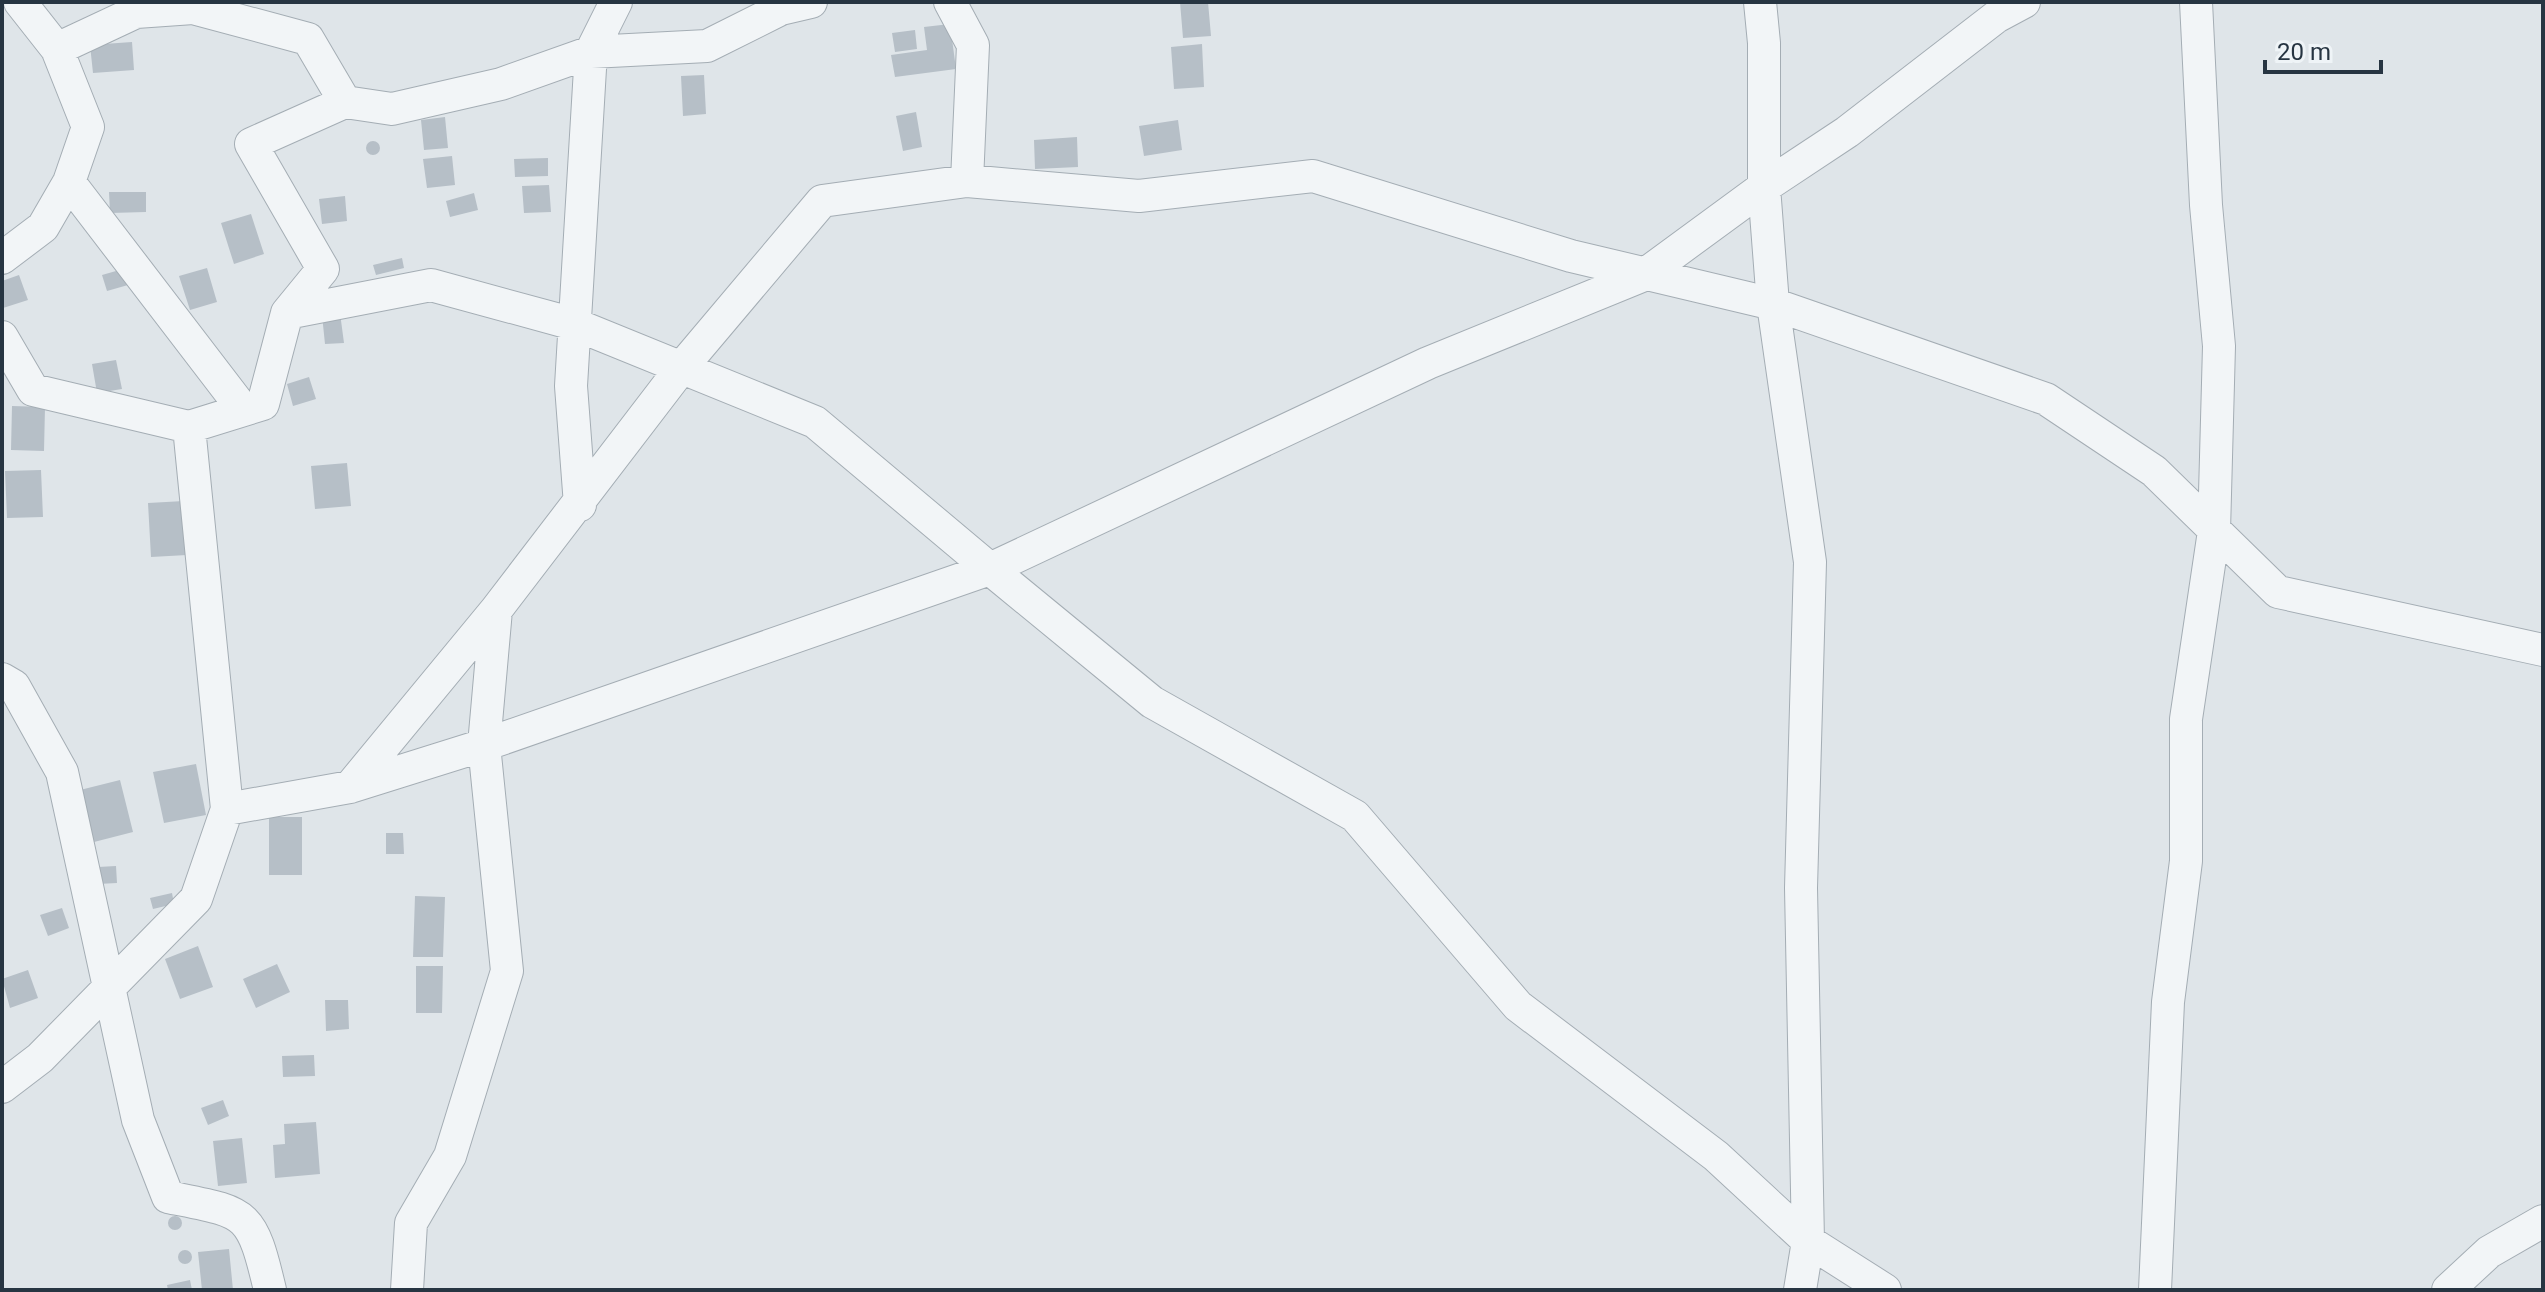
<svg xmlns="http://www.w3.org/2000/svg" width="2545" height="1292" font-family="Roboto,sans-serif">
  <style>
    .building { fill: #b6bfc7 }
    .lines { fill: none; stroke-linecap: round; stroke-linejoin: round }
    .minor-casing { stroke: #a4adb4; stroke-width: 34 }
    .minor { stroke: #f2f5f7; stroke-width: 32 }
  </style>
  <rect width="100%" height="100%" fill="#dfe5e9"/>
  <path class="building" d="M1180 2H1208L1211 36 1183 38Z
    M950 24 956 69 895 77 891 55 927 50 924 27Z
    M915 30 917 49 895 52 892 33Z
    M132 42 134 70 93 73 90 45Z
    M1202 44 1204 87 1174 89 1171 47Z
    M704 75 706 114 683 116 681 76Z
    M916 112 922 147 903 151 896 116Z
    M445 117 448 148 424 150 421 120Z
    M1178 120 1182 150 1144 156 1139 126Z
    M1077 137 1078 167 1035 169 1034 140Z
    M366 148a7 7 0 1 1 14 0a7 7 0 1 1-14 0Z
    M452 156 455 185 427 188 423 159Z
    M548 158V176L515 177 514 159Z
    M549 185 551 212 524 213 522 186Z
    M109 192H146V212L110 213Z
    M474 193 478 210 450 217 446 201Z
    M345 196 347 221 322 224 319 199Z
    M251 214 264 254 234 264 221 223Z
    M402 258 404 268 376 275 373 265Z
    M207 268 217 302 190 310 179 276Z
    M123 269 128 285 107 291 102 275Z
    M19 275 28 300 3 308 2 281Z
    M340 313 344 343 325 344 322 315Z
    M116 360 122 389 97 393 92 364Z
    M309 377 316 399 293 406 287 384Z
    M12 406 45 407 44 451 11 450Z
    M347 463 351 506 315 509 311 466Z
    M41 470 43 517 7 518 5 471Z
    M184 501 187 555 151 557 148 503Z
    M196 764 206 815 164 823 153 772Z
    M120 780 133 832 94 842 80 790Z
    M269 817H302V875H269Z
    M386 833H403L404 854H386Z
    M116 866 117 883 98 884V867Z
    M172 893 174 904 153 909 150 898Z
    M415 896 445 897 443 957H413Z
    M62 908 69 928 48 936 40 915Z
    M198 946 213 987 180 999 165 959Z
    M277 964 290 992 256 1008 243 979Z
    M416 966H443L442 1013H416Z
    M28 970 38 998 10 1008 2 979Z
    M325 1000H348L349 1029 326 1031Z
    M314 1055 315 1076 283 1077 282 1056Z
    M223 1100 229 1116 208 1125 201 1108Z
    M316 1122 320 1174 275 1178 273 1145 285 1144 284 1124Z
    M242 1138 247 1183 218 1186 213 1141Z
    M168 1223a7 7 0 1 1 14 0a7 7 0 1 1-14 0Z
    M229 1249 233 1290H202L198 1252Z
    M178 1257a7 7 0 1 1 14 0a7 7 0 1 1-14 0Z
    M190 1280 192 1290H168L167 1285Z"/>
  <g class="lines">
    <g class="minor-casing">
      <path id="minor" d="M950 2 973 45 967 181
        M1760 2 1764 43V187L1773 304 1810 562 1801 888 1808 1241 1800 1290
        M57 49 136 12 193 8 308 39 345 102 251 144 323 269 287 313 431 285 574 324 815 422 990 569 1428 363 1644 275 1764 187 1847 132 1996 17 2024 2
        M345 102 392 109 501 84 591 52 707 46 781 9 811 2
        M69 182 242 408
        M2 258 43 227 69 182 88 127 57 49 20 2
        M2 337 33 390 189 427 227 809 196 899 40 1058 2 1087
        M189 427 263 404 287 313
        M580 505 571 386 591 52 616 2
        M2 679 14 686 62 772 138 1120 168 1197C247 1213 251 1209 270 1290
        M350 787 496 610
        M227 809 350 787 484 745 990 569 1152 702 1355 816 1518 1006 1716 1156 1808 1241 1885 1290
        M407 1290 411 1223 450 1156 507 971 484 745 496 610 682 367 822 201 967 181 1139 196 1313 176 1571 256 1773 304 2046 399 2154 471 2278 592 2543 650
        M2155 1290 2168 1002 2186 861V719L2214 531 2219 346 2206 205 2196 2
        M2448 1290 2489 1252 2543 1221"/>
    </g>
    <use href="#minor" class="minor"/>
  </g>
  <rect width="2545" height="1292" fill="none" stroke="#273542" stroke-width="8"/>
  <path d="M2265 60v12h116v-12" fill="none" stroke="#273542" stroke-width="4"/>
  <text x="2277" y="60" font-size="24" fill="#273542" stroke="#eff4f7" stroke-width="6" paint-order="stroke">20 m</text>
</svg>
